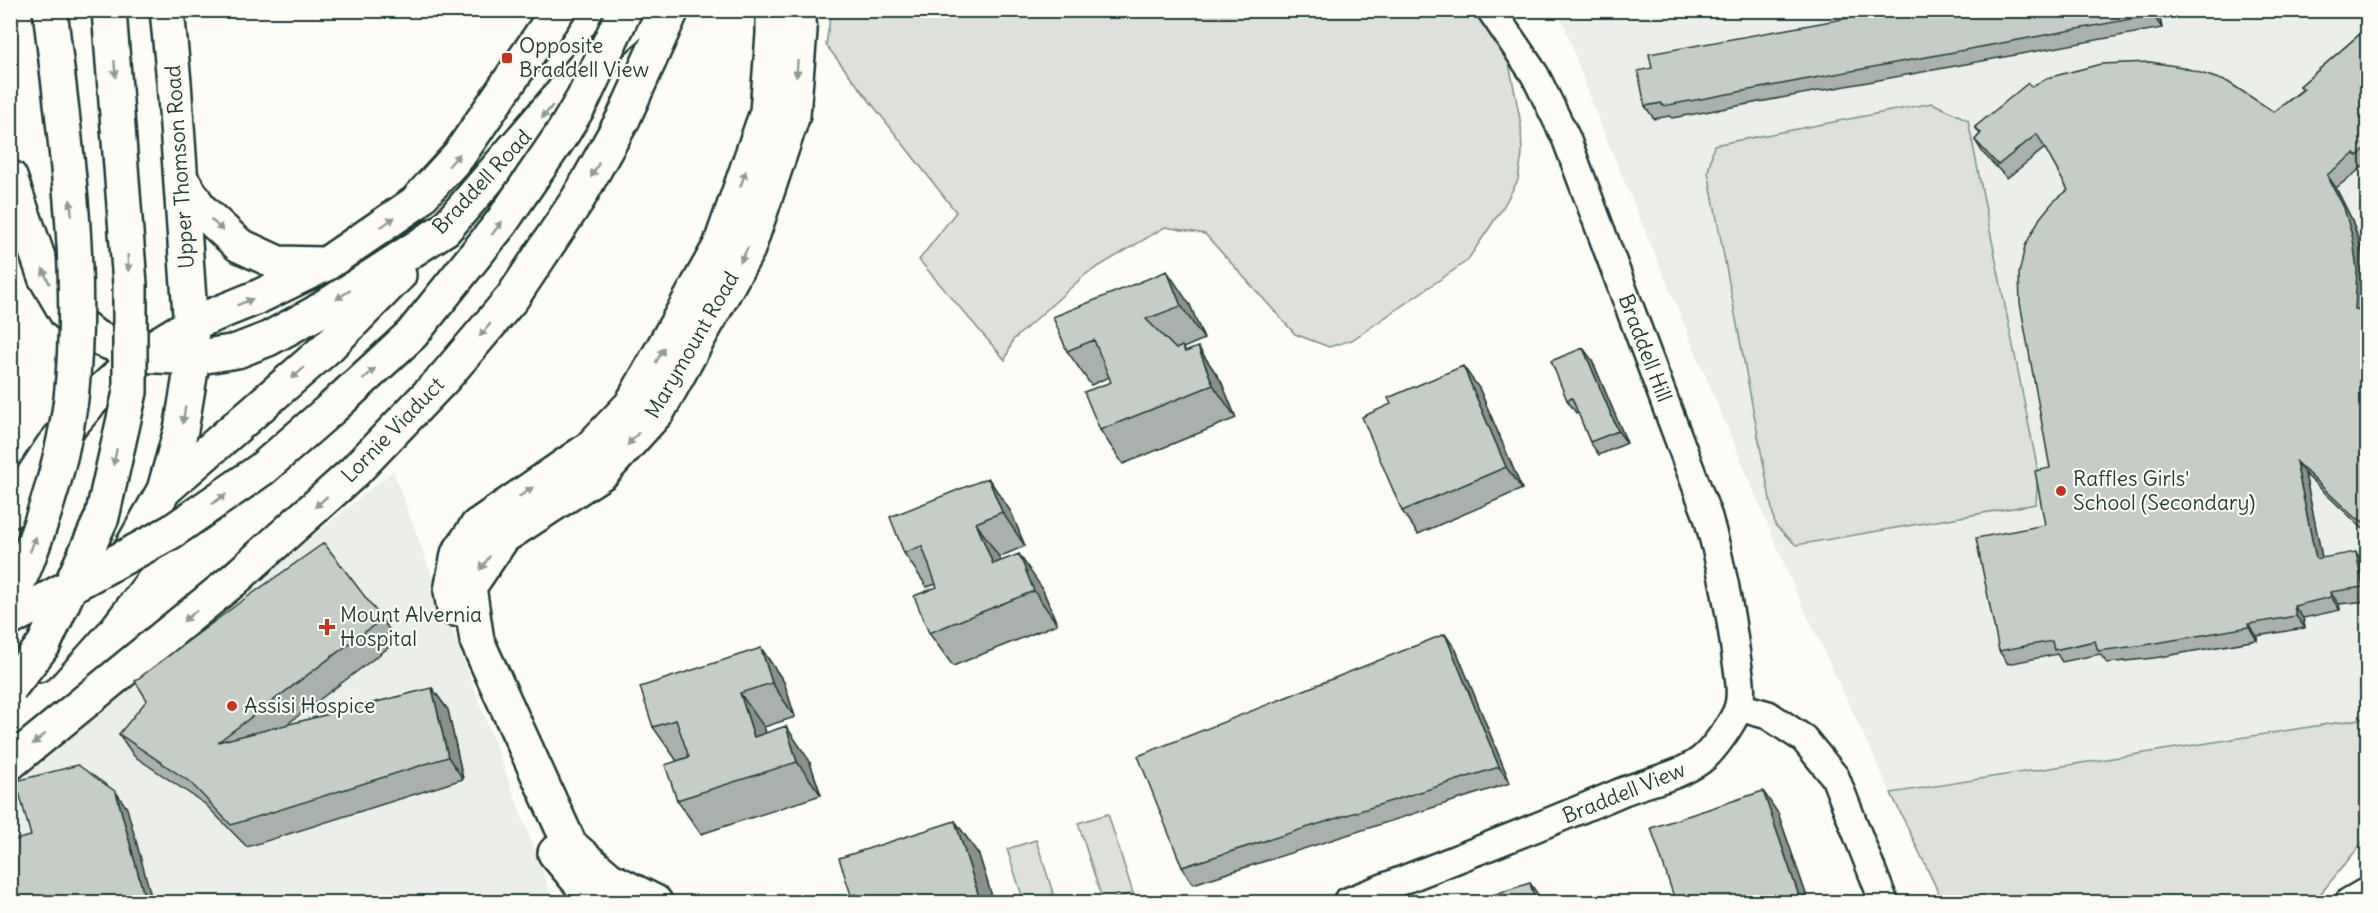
<svg xmlns="http://www.w3.org/2000/svg" width="2378" height="913" font-family="Delius,sans-serif">
  <style>
    .built { fill: #eceee9 }
    .green { fill: #dde0db; stroke: #7e8e88; stroke-width: 1.5 }
    .lines { fill: none; stroke-linecap: round; stroke-linejoin: round }
    .minor-casing { stroke: #1f3d34; stroke-width: 32 }
    .primary-casing { stroke: #1f3d34; stroke-width: 38 }
    .trunk-casing { stroke: #1f3d34; stroke-width: 38 }
    .minor { stroke: #fdfcf7; stroke-width: 27 }
    .primary { stroke: #fdfcf7; stroke-width: 33 }
    .trunk { stroke: #fdfcf7; stroke-width: 33 }
    .trunk-bridge-casing { stroke: #1f3d34; stroke-width: 38; stroke-linecap: butt }
    .trunk-bridge { stroke: #fdfcf7; stroke-width: 33 }
    .wall { fill: #aab0ab; stroke: #1f3d34; stroke-width: 1.5 }
    .shaded-wall { fill: #8b908b; stroke: #1f3d34; stroke-width: 1.5 }
    .building { fill: #c6cdc7; stroke: #1f3d34; stroke-width: 1.5 }
    .oneway { fill: #8e9c96 }
    .poi-dot { fill: #c8321e; stroke: #fdfcf7; stroke-width: 2 }
    .labels { text-anchor: middle; stroke-width: 4.5; stroke-linejoin: round; paint-order: stroke }
    .poi-label { font-size: 21px; fill: #1f3d34; stroke: #fdfcf7; text-anchor: start }
    .street-label { font-size: 21px; fill: #1f3d34; stroke: #fdfcf7 }
  </style>
  <rect width="100%" height="100%" fill="#fdfcf7"/>
  <filter id="ink" filterUnits="userSpaceOnUse"><feTurbulence type="fractalNoise" baseFrequency=".0167" numOctaves="2"/><feDisplacementMap in="SourceGraphic" scale="12" xChannelSelector="R" yChannelSelector="G"/><feConvolveMatrix kernelMatrix="1 2 1 2 8 2 1 2 1" color-interpolation-filters="sRGB"/></filter>
  <g filter="url(#ink)">
    <path class="built" d="M1559 11H2367V718L1891 793 1796 592 1595 111Z
      M393 471 554 902H11V782Z"/>
    <path class="green" d="M831 11H1459L1502 27 1521 124 1522 154 1518 180 1502 209 1467 261 1352 340 1329 347 1295 334 1205 234 1165 227 1086 274 1013 340 1005 360 919 260 956 212 826 45Z
      M1932 103 1968 120 2038 471 2036 504 1796 545 1775 525 1708 172 1714 145Z
      M2367 718V837L2314 902H1943L1891 793Z
      M1108 814 1133 893 1103 902 1078 823Z
      M1036 840 1056 902H1024L1007 849Z"/>
    <g class="lines">
      <g class="minor-casing">
        <path id="minor" d="M1739 707 1768 715 1804 739 1835 777 1884 902
          M1347 902C1437 867 1527 832 1617 794 1643 782 1677 778 1701 760 1713 751 1736 719 1739 705 1743 689 1738 671 1736 655 1730 608 1721 563 1708 517L1566 138 1535 75 1491 10
          M2349 902 2368 891"/>
      </g>
      <g class="primary-casing">
        <path id="primary" d="M10 177 45 277 66 313 95 337 140 355 193 358 237 351 268 339 314 314 445 229 587 64 647 10
          M181 179 201 210 239 245 278 263 322 264
          M164 490 329 346 399 275
          M10 511 52 447 92 400 140 355 191 324 258 297 326 264 415 203 459 155 558 10
          M454 609 451 591 458 554 477 526 589 449 631 405 720 246 767 112 773 34V10
          M38 665 86 611 124 561 164 490 181 430 193 358 174 82 167 10
          M555 853 596 902
          M655 902 609 879 570 845 477 641 469 587 503 537 603 472 658 411 748 249 793 115 800 31 798 10"/>
      </g>
      <g class="trunk-casing">
        <path id="trunk" d="M623 119 672 10
          M10 763 235 579"/>
      </g>
      <use href="#minor" class="minor"/>
      <use href="#primary" class="primary"/>
      <use href="#trunk" class="trunk"/>
      <g class="trunk-bridge-casing">
        <path id="trunk-bridge" d="M235 579 354 472 445 377 512 298 578 199 623 119
          M10 598C22 577 30 554 38 531 53 489 65 444 71 399 85 270 65 139 50 10
          M10 619 171 532 262 469 333 407 412 334 501 223 564 131 583 99 625 10
          M10 688 44 644 102 517 130 392V284L109 10"/>
      </g>
      <use href="#trunk-bridge" class="trunk-bridge"/>
    </g>
    <path class="wall" d="M2158 10 2162 28 1672 118 1669 116 1654 119 1645 106Z
      M2367 28V167L2366 168 2364 166 2336 188 2352 220 2362 251 2366 283 2364 311 2367 312V531L2362 528 2305 474 2322 558 2365 565 2367 578V601L2339 604 2340 610 2303 618 2305 628 2257 636V640L2154 658 2107 663 2100 654 2062 662 2057 654 2008 664 1999 651 2045 525 2050 468 2068 190 2045 148 2007 178 1983 153 1975 140 1980 134 1975 127 2031 87 2274 112 2303 89 2300 86Z
      M1190 305 1204 339 1183 348 1186 352 1198 347 1221 381 1236 418 1123 464 1100 430 1111 382 1109 377 1091 385 1067 351 1053 317Z
      M1592 360 1627 443 1599 455 1590 442 1578 412 1576 413 1567 400Z
      M1479 388 1522 489 1418 534 1402 511 1391 404Z
      M988 478 1011 512 1025 546 999 557 1001 561 1042 588 1057 624 953 666 929 633 937 587 936 584 927 587 904 553Z
      M382 619 397 641 286 725 432 688 448 710 463 779 247 847 205 804 134 756 119 734Z
      M761 648 784 682 795 717 764 727 766 733 809 760 821 795 701 834 677 800 689 757 677 761 653 727Z
      M1456 650 1510 783 1193 884 1182 867Z
      M1778 813 1809 903H1676Z
      M955 821 979 855 994 903H856L851 895Z"/>
    <path class="shaded-wall" d="M2152 10H2158L2162 28 2153 15Z
      M2327 175 2336 188 2352 220 2362 251 2366 283 2364 321 2355 309Z
      M1167 271 1190 305 1204 339 1181 306Z
      M1198 347 1221 381 1236 418 1213 385Z
      M1583 348 1592 360 1627 443 1618 431Z
      M1463 366 1479 388 1522 489 1506 467Z
      M2296 462 2305 474 2325 572 2316 559Z
      M988 478 1011 512 1025 546 1002 512Z
      M976 523 999 557 1016 598 993 564Z
      M2356 552 2365 565 2367 578V594L2363 587Z
      M1019 554 1042 588 1057 624 1034 591Z
      M2330 592 2339 604 2340 610 2331 597Z
      M2294 606 2303 618 2305 628 2296 616Z
      M2248 624 2257 636V640L2249 627Z
      M1445 634 1456 650 1510 783 1499 767Z
      M761 648 784 682 795 717 772 683Z
      M432 688 448 710 463 779 448 757Z
      M740 693 764 727 777 768 754 737Z
      M786 726 809 760 821 795 797 762Z
      M1763 791 1778 813 1809 903H1804L1799 896Z
      M116 792 127 808 153 903H146Z
      M955 821 979 855 994 903H981Z
      M1530 883 1542 900 1543 903H1536Z"/>
    <path class="building" d="M1892 10H2152L2153 15 1663 106 1661 103 1645 106 1638 71 1652 68 1649 54Z
      M2367 28V147L2357 156 2355 153 2327 175 2344 208 2353 239 2357 270 2355 309 2367 312V524L2353 516 2296 462 2316 559 2356 552 2363 587 2330 592 2331 597 2294 606 2296 616 2248 624 2249 627 2145 645 2098 651 2095 641 2054 650 2052 641 1999 651 1976 538 2045 525 2035 471 2050 468 2020 303 2019 274 2025 246 2040 218 2053 202 2068 190 2037 134 1998 165 1975 140 1981 133 1975 127 2028 83 2031 87 2047 78 2101 64 2150 62 2182 67 2228 82 2274 112 2304 89 2300 86Z
      M1167 271 1181 306 1146 319 1176 349 1182 346 1185 352 1198 347 1213 385 1100 430 1084 392 1111 382 1094 340 1067 351 1053 317Z
      M1583 348 1618 431 1590 442 1572 398 1567 400 1551 361Z
      M1463 366 1506 467 1402 511 1362 417 1391 404 1388 398Z
      M988 478 1002 512 976 523 993 564 1019 554 1034 591 929 633 914 596 937 587 922 546 904 553 890 517Z
      M324 543 382 619 218 742 432 688 448 757 231 825 190 782 119 734 147 700 135 681 239 603Z
      M1445 634 1499 767 1182 867 1138 756Z
      M761 648 772 683 740 693 754 737 786 726 797 762 677 800 665 765 689 757 676 720 653 727 640 687Z
      M78 765 116 792 146 903H10V841L31 836 16 781Z
      M1763 791 1799 896 1779 903H1676L1651 828Z
      M955 821 981 903H859L856 894 851 895 839 858Z
      M1530 883 1536 903H1467Z"/>
    <defs><path id="oneway-solid" d="M-6-.8H1V-3.2L6.5 0L1 3.2V.8H-6Z" transform="scale(1.5)"/></defs>
    <g class="oneway">
      <use href="#oneway-solid" transform="translate(115 69) rotate(85)"/>
      <use href="#oneway-solid" transform="translate(797 69) rotate(94)"/>
      <use href="#oneway-solid" transform="translate(547 112) rotate(130)"/>
      <use href="#oneway-solid" transform="translate(454 160) rotate(-49)"/>
      <use href="#oneway-solid" transform="translate(595 170) rotate(119)"/>
      <use href="#oneway-solid" transform="translate(743 179) rotate(-71)"/>
      <use href="#oneway-solid" transform="translate(71 208) rotate(-96)"/>
      <use href="#oneway-solid" transform="translate(388 222) rotate(-35)"/>
      <use href="#oneway-solid" transform="translate(217 225) rotate(43)"/>
      <use href="#oneway-solid" transform="translate(497 228) rotate(-52)"/>
      <use href="#oneway-solid" transform="translate(744 255) rotate(117)"/>
      <use href="#oneway-solid" transform="translate(128 263) rotate(87)"/>
      <use href="#oneway-solid" transform="translate(46 276) rotate(-115)"/>
      <use href="#oneway-solid" transform="translate(343 295) rotate(147)"/>
      <use href="#oneway-solid" transform="translate(245 302) rotate(-22)"/>
      <use href="#oneway-solid" transform="translate(485 330) rotate(130)"/>
      <use href="#oneway-solid" transform="translate(660 355) rotate(-61)"/>
      <use href="#oneway-solid" transform="translate(298 373) rotate(139)"/>
      <use href="#oneway-solid" transform="translate(369 374) rotate(-43)"/>
      <use href="#oneway-solid" transform="translate(184 415) rotate(99)"/>
      <use href="#oneway-solid" transform="translate(633 439) rotate(131)"/>
      <use href="#oneway-solid" transform="translate(115 457) rotate(102)"/>
      <use href="#oneway-solid" transform="translate(526 492) rotate(-34)"/>
      <use href="#oneway-solid" transform="translate(219 499) rotate(-35)"/>
      <use href="#oneway-solid" transform="translate(321 502) rotate(138)"/>
      <use href="#oneway-solid" transform="translate(33 544) rotate(-70)"/>
      <use href="#oneway-solid" transform="translate(485 563) rotate(125)"/>
      <use href="#oneway-solid" transform="translate(190 616) rotate(141)"/>
      <use href="#oneway-solid" transform="translate(39 739) rotate(141)"/>
    </g>
  </g>
  <g class="poi-dot">
    <rect x="501" y="52" width="12" height="12" rx="3"/>
    <circle cx="2061" cy="491" r="6"/>
    <path d="M324 618h6v6h6v6h-6v6h-6v-6h-6v-6h6z"/>
    <circle cx="232" cy="706" r="6"/>
  </g>
  <g class="labels">
    <g class="poi-label">
      <text x="519" y="53">Opposite<tspan x="519" dy="24">Braddell View</tspan></text>
      <text x="2073" y="486">Raffles Girls'<tspan x="2073" dy="24">School (Secondary)</tspan></text>
      <text x="340" y="622">Mount Alvernia<tspan x="340" dy="24">Hospital</tspan></text>
      <text x="244" y="713">Assisi Hospice</text>
    </g>
    <g class="street-label">
      <text transform="translate(180 167) rotate(-94)" y="7">Upper Thomson Road</text>
      <text transform="translate(482 182) rotate(-47)" y="7">Braddell Road</text>
      <text transform="translate(692 345) rotate(-60)" y="7">Marymount Road</text>
      <text transform="translate(1645 348) rotate(69)" y="7">Braddell Hill</text>
      <text transform="translate(393 430) rotate(-46)" y="7">Lornie Viaduct</text>
      <text transform="translate(1624 793) rotate(-22)" y="7">Braddell View</text>
    </g>
  </g>
  <rect width="2378" height="913" fill="none" stroke="#fdfcf7" stroke-width="36"/>
  <rect x="18" y="18" width="2342" height="877" fill="none" stroke="#1f3d34" stroke-width="2" filter="url(#ink)"/>
</svg>
